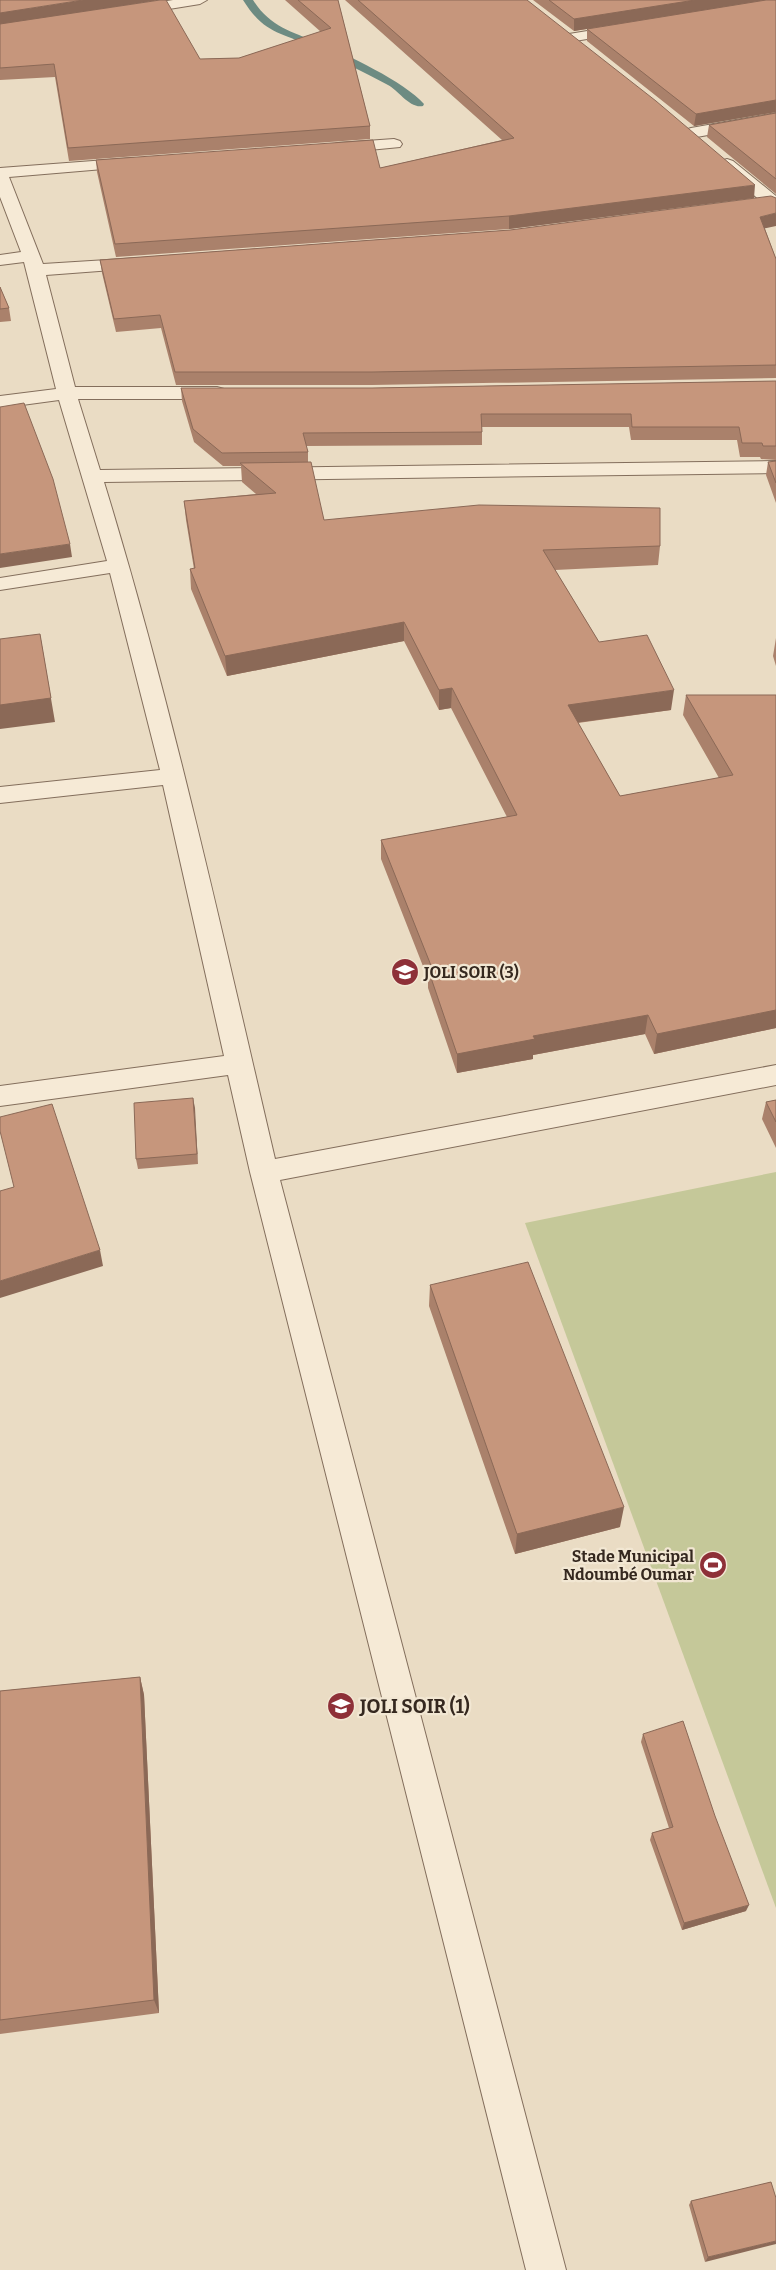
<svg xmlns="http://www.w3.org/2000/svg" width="776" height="2270" font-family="Bitter,serif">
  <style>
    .green { fill: #c5c899 }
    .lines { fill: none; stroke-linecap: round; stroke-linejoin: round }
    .stream { fill: #6d8b82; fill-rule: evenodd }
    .minor-casing { stroke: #836e5c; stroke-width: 2 }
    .minor { fill: #f6ead6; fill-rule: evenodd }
    .wall { fill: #aa816b }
    .shaded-wall { fill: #8b6957 }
    .building { fill: #c6967c; stroke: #8b6957 }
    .labels { text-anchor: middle; stroke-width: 4.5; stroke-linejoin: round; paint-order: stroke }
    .poi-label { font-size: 16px; font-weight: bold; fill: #35281f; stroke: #f2e7d3; text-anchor: start }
    .near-poi-label { font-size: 19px; font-weight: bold; fill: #35281f; stroke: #f2e7d3; text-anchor: start }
  </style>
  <rect width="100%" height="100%" fill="#eadcc4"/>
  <path class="green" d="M776 1172V1908L525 1223Z"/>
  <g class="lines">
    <path class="stream" d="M243 0H253C270 27 291 31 318 43 346 54 405 82 424 104L423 106C410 109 398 90 388 85 364 72 339 60 315 48 281 32 265 35 243 0Z"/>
    <g class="minor-casing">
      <path id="minor" d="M173 0H207L200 4 132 15 125 11 132 7Z
        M624 25 629 26 631 29 629 32 569 42 562 38 569 34Z
        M776 113V123L691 138 685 136 683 133 685 130 691 128Z
        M394 139 400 141 402 144 400 147 338 153 332 151 330 148 332 145 338 143Z
        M133 158 139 160 141 163 139 166 9 177 43 264 139 258 145 259 148 263 145 267 139 268 46 275 75 387H217L224 389 226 393 224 397 217 399H78L100 470 776 461V473L104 482C172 704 222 932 275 1159L776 1065V1085L280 1180 566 2270H526L250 1172 228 1075 0 1106V1086L224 1056 163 785 0 803V787L160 770 110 573 0 590V578L107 561 59 400 0 408V396L56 389 24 262 0 265V255L21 252 0 197V168Z
        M727 159 733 161 776 196V210L770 209 721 167 719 164 721 161Z"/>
    </g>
    <use href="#minor" class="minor"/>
  </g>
  <path class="wall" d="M0 0 200 59 239 58 321 32 285 0H338L370 126V139L69 161 55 77 0 80Z
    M345 0H527L754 198 509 229 116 257 97 172 96 160 380 168 502 140Z
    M533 0H776V112L694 126 587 41V29L669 16 574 31Z
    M776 113V194L707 137 709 125Z
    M765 229 776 259V378L372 385H176L161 328 116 332 102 273 100 260 510 230Z
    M0 287 9 308 11 321 0 322Z
    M776 381V460L761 459 760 457H740L737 440H631L629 427H482V445L306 446 308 452V462L324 520 660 546 658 565 555 570 599 642 671 710 578 723 620 796 719 778 683 715 686 695H776V1028L654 1054 645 1034 533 1055V1059L457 1073 428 988V979L381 859V840L507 817 451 708 439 710 404 641 227 676 191 589 190 569H194L186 520 184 501 256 494 242 482 241 466H223L194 442 182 401 181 388H372Z
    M776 461V503L766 475 768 462Z
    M776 638V666L773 656Z
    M193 1098 198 1164 138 1169 136 1159Z
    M776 1100V1148L762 1119 766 1102Z
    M430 1285 620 1527 515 1554 429 1306Z
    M140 1677 144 1695 159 2013 0 2034V1691Z
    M643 1734 746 1911 682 1930 650 1840 652 1833 669 1828 641 1742Z
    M771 2182 705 2262 689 2205 691 2201Z"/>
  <path class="shaded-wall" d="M83 0H160L0 25V13Z
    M695 0H768L574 31V19Z
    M776 100V112L694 126 696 114Z
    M755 185 754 198 509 229V216Z
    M776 213V226L758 230 760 217Z
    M70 544 72 557 0 568V554Z
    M404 622V641L227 676 225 656Z
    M40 634 55 722 0 729V705Z
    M452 688 451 708 439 710V690Z
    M674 690 671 710 566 724 568 705Z
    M776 1010V1028L654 1054 657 1034Z
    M648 1015 645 1034 533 1055V1059L457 1073V1054L533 1036Z
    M193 1098 195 1108 198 1164 197 1154Z
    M100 1250 103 1266 0 1298V1281Z
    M624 1507 620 1527 515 1554 517 1534Z
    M140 1677 144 1695 159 2013 154 2000Z
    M749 1905 746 1911 682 1930 684 1923Z
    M776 2241V2244L705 2262 708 2257Z"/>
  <path class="building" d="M0 0H83L0 13Z
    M160 0H166L200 59 239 58 331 28 298 0H338L370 126 68 148 54 64 0 68V24Z
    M358 0H527L656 101 755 185 509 216 115 244 96 160 373 140 380 168 514 138Z
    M549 0H695L574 19Z
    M766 0H776V100L696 114 587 29Z
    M776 113V179L709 125Z
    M771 196 776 198V213L760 217 776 259V365L372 372H175L160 315 114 319 100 260 510 230Z
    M0 287 9 308 0 309Z
    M776 381V446H763L762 443H742L739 427H632L631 414H481L482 432 303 433 308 452 222 453 193 429 181 388H372Z
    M24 403 53 479 70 544 0 554V407Z
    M776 461V483L768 462Z
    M311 462 324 520 479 505 660 508V546L543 550 599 642 647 635 674 690 568 705 620 796 733 775 686 695H776V1010L657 1034 648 1015 533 1036 535 1039 457 1054 428 969 432 968 381 840 517 815 452 688 439 690 404 622 225 656 190 569 195 568 184 501 276 493 240 463Z
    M40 634 51 698 0 705V639Z
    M193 1098 197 1154 136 1159 134 1103Z
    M776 1100V1122L766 1102Z
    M52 1104 100 1250 0 1281V1191L14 1187 0 1131V1117Z
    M528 1262 624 1507 517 1534 430 1285Z
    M140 1677 154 2000 0 2020V1691Z
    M683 1721 715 1816 749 1905 684 1923 652 1833 673 1827 643 1734Z
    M771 2182 776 2198V2241L708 2257 691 2201Z"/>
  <defs>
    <g id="school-disc" transform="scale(1.4375)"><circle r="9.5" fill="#8e3038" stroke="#f2e7d3"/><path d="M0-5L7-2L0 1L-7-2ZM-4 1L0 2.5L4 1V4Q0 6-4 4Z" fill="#fff"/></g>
    <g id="stadium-disc" transform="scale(1.4375)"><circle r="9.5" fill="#8e3038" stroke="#f2e7d3"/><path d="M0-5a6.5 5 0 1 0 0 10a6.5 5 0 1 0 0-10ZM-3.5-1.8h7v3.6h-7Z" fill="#fff"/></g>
  </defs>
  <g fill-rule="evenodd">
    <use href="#school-disc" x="405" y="972"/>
    <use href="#stadium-disc" x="713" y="1565"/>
    <use href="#school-disc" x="341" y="1706"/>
  </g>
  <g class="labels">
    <g class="poi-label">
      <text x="424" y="978">JOLI SOIR (3)</text>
      <text x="694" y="1562" text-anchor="end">Stade Municipal<tspan x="694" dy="18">Ndoumbé Oumar</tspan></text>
    </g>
    <g class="near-poi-label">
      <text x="360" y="1713">JOLI SOIR (1)</text>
    </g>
  </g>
</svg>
